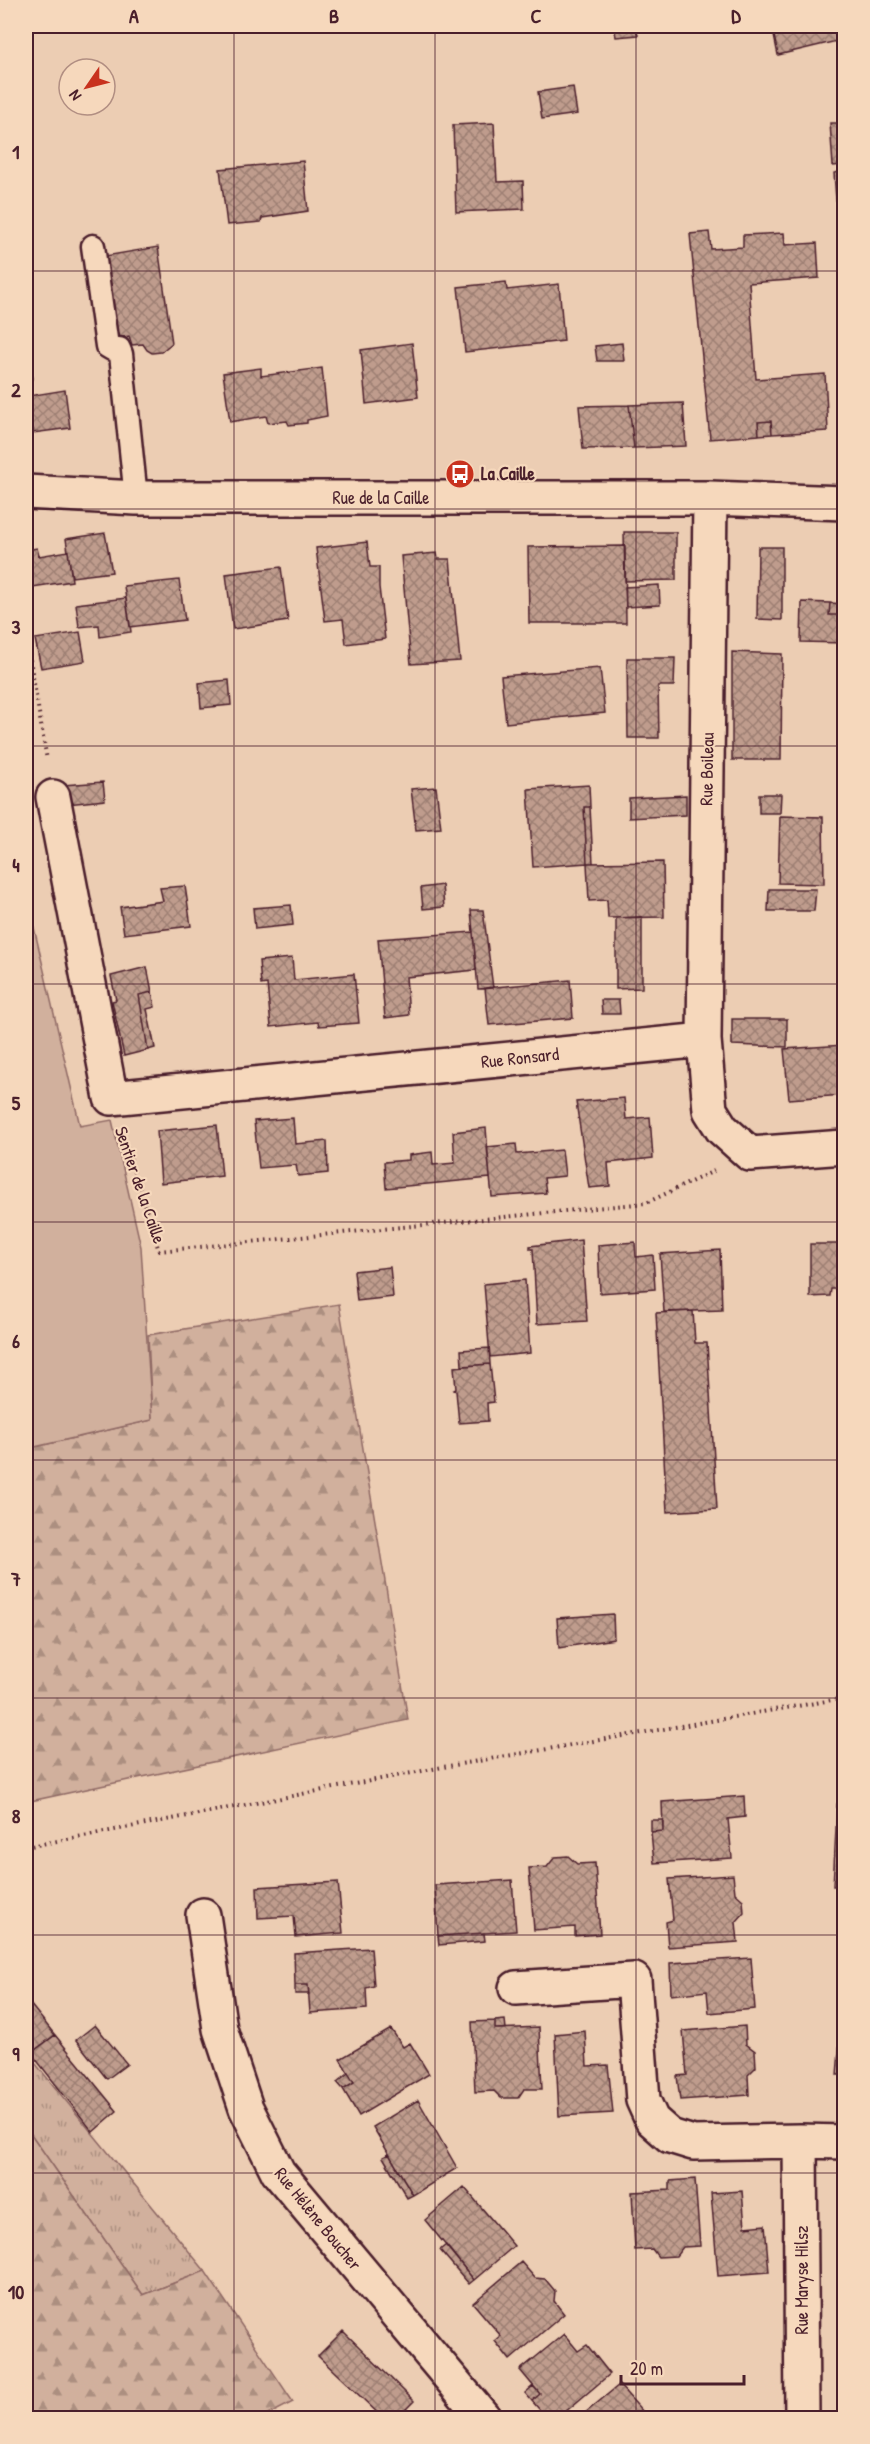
<svg xmlns="http://www.w3.org/2000/svg" width="870" height="2444" font-family="'Patrick Hand',sans-serif">
  <style>
    .grass { fill: url(#grass-tufts); stroke: #8e6864; stroke-width: 1.5 }
    .forest { fill: url(#forest-firs); stroke: #8e6864; stroke-width: 1.5 }
    .garden { fill: #d1b09d; stroke: #8e6864; stroke-width: 1.5 }
    .building { fill: url(#building-cross-hatch); stroke: #4a1f2b; stroke-width: 1.5 }
    .lines { fill: none; stroke-linecap: round; stroke-linejoin: round }
    .service-casing { stroke: #4a1f2b; stroke-width: 27 }
    .minor-casing { stroke: #4a1f2b; stroke-width: 38 }
    .path { stroke: #4a1f2b; stroke-width: 4; stroke-dasharray: 1.5 4.5; stroke-linecap: butt }
    .service { stroke: #f6d8bc; stroke-width: 22 }
    .minor { stroke: #f6d8bc; stroke-width: 33 }
    .grid { fill: none; stroke: #4a1f2b; stroke-width: 1.5; stroke-opacity: 0.55 }
    .labels { text-anchor: middle; stroke-width: 4.5; stroke-linejoin: round; paint-order: stroke }
    .poi-label { font-size: 18px; font-weight: bold; fill: #4a1f2b; stroke: #f6d8bc; text-anchor: start }
    .street-label { font-size: 18px; fill: #4a1f2b; stroke: #f6d8bc }
    .neatline { fill: none; stroke: #4a1f2b; stroke-width: 2 }
    .grid-label { font-size: 20px; text-anchor: middle; font-weight: bold; fill: #4a1f2b }
  </style>
  <defs>
    <pattern id="grass-tufts" width="24" height="20" patternUnits="userSpaceOnUse" patternTransform="scale(1.5)"><rect width="24" height="20" fill="#d1b09d"/><path d="M3 7l-1-3M5 7V3M7 7l1-3M15 17l-1-3M17 17v-4M19 17l1-3" fill="none" stroke="#ac8f80"/></pattern>
    <pattern id="forest-firs" width="22" height="20" patternUnits="userSpaceOnUse" patternTransform="scale(1.5)"><rect width="22" height="20" fill="#d1b09d"/><path d="M5 1l3.5 6h-7zM16 11l3.5 6h-7z" fill="#ac8f80"/></pattern>
    <pattern id="building-cross-hatch" width="8" height="8" patternUnits="userSpaceOnUse" patternTransform="scale(1.5)"><rect width="8" height="8" fill="#bf9c8d"/><path d="M0 0l8 8M0 8l8-8" fill="none" stroke="#9d7f73"/></pattern>
  </defs>
  <rect width="100%" height="100%" fill="#eccdb3"/>
  <filter id="ink" filterUnits="userSpaceOnUse"><feTurbulence type="fractalNoise" baseFrequency=".0167" numOctaves="2"/><feDisplacementMap in="SourceGraphic" scale="12" xChannelSelector="R" yChannelSelector="G"/><feConvolveMatrix kernelMatrix="1 2 1 2 8 2 1 2 1" color-interpolation-filters="sRGB"/></filter>
  <g filter="url(#ink)">
    <path class="grass" d="M26 2052 205 2271 143 2295 26 2127Z"/>
    <path class="forest" d="M339 1304 408 1720 26 1802V1449L152 1420 148 1335Z
      M26 2127 143 2295 205 2271 293 2402 262 2418H26Z"/>
    <path class="garden" d="M26 893 80 1126 112 1120 141 1247 152 1420 26 1449Z"/>
    <path class="building" d="M614 26H635L638 35 616 37Z
      M772 26H833L837 41 778 55Z
      M573 87 577 114 542 119 538 92Z
      M844 122V165H843L840 123Z
      M494 123 497 182 523 181 524 209 456 212 453 125Z
      M830 123H840L843 165 833 166Z
      M303 161 308 211 262 218 261 222 227 225 220 169Z
      M844 171V201L836 200 834 173Z
      M709 232 711 249 743 247V235L784 233 785 245 817 243 819 278 749 283 756 379 825 374 828 431 772 434 771 421 758 422 759 435 710 439 690 234Z
      M158 247 172 343 161 352 152 353 147 350 143 344 132 345 129 336 111 339 99 257Z
      M506 282 507 290 559 284 564 341 465 352 458 287Z
      M412 343 418 397 366 404 361 350Z
      M622 343 624 361H597L595 346Z
      M26 352H28L32 379 26 380Z
      M261 368V376L322 368 327 416 307 420V423L289 425 287 421 268 423 266 416 230 422 223 373Z
      M65 390 70 428 33 433V429L26 430V415L32 413 28 396Z
      M683 403 686 446 634 448 629 405Z
      M629 405 634 448 583 449 579 406Z
      M771 421 772 434 759 435 758 422Z
      M624 532H676V580L625 581Z
      M105 533 112 572 72 577 66 539Z
      M367 542 370 567H379V587L385 639 346 644 343 619 325 621 316 548Z
      M625 546 626 623H529L528 547Z
      M758 547H782V620L757 619Z
      M37 548 39 556 68 551 72 581 26 588V550Z
      M437 553 438 559H450L460 661 411 664 401 556Z
      M281 567 288 621 233 629 226 574Z
      M179 580 185 620 130 627 124 586Z
      M659 585 660 605 626 607 625 587Z
      M126 598 131 632 100 637 99 625 79 627 76 604Z
      M802 602 830 603 829 615H844V643L801 642Z
      M830 603 844 604V615H829Z
      M80 632 85 661 41 668 35 639Z
      M732 652 782 654 781 760H732Z
      M627 658H675L674 686H658L659 738H628Z
      M600 668 605 713 506 723 501 676Z
      M229 680 231 705 201 708 199 683Z
      M103 782 105 800 67 804 63 785Z
      M589 785 590 807H584L587 863 533 867 528 789Z
      M436 787 441 828 416 830 411 789Z
      M759 794H781L780 813H759Z
      M686 795V815L629 818V798Z
      M584 807H590L593 863H587Z
      M780 816 823 817 824 884 778 883Z
      M663 862 664 917 608 918 607 900 589 901 587 863Z
      M442 885 444 907 423 909 421 888Z
      M185 886 191 926 124 934 120 907 163 901 160 888Z
      M769 889H816L814 911H768Z
      M291 905 293 925 255 929 253 908Z
      M471 910H483L493 988 478 989Z
      M642 917V988L616 989V918Z
      M473 932 476 970 406 977 409 1015 385 1018 378 939Z
      M292 958 294 980 354 974 359 1023 319 1026 318 1022 271 1027 267 984 261 985 259 961Z
      M147 967 152 992 139 995 148 1050 124 1056 112 1001 116 1000 111 976Z
      M570 980 573 1018 489 1025 485 988Z
      M152 992 155 1007 147 1009 155 1048 148 1050 139 995Z
      M601 1000H619L620 1014H602Z
      M732 1019H787V1047L732 1045Z
      M844 1045V1095L789 1099 784 1049Z
      M624 1098 626 1119 650 1117 653 1158 608 1163 610 1186 589 1188 576 1102Z
      M293 1118 295 1144 327 1141 328 1173 298 1176 296 1165 259 1168 254 1121Z
      M217 1125 222 1176 161 1183 157 1131Z
      M486 1128 490 1178 386 1188 384 1162 409 1160V1155L432 1152 433 1165 455 1163 453 1132Z
      M516 1144 517 1154 562 1150 565 1176 544 1178 546 1193 492 1197 487 1147Z
      M581 1240 587 1321 537 1324 533 1249H530V1246Z
      M635 1242 636 1257 653 1255 655 1289 600 1293 598 1245Z
      M810 1244H844V1289H831L830 1296 810 1297Z
      M720 1250 722 1310 664 1312 660 1254Z
      M390 1267 393 1297 357 1301 354 1271Z
      M525 1280 530 1353 490 1357 484 1284Z
      M693 1311 695 1343H707L717 1509 667 1512 656 1313Z
      M489 1348 490 1364 462 1366 461 1350Z
      M490 1364 494 1402 487 1403 488 1421 459 1423 456 1391 454 1390 456 1389 454 1367Z
      M613 1614 614 1639 559 1648 557 1618Z
      M744 1796 745 1817 728 1819 732 1858 654 1863 651 1832 663 1831 662 1802Z
      M837 1804H844V1829H836Z
      M651 1820H663V1831L651 1832Z
      M836 1829H844V1886H833Z
      M568 1856 577 1864 595 1863 600 1934 575 1936V1927L534 1930 529 1868 547 1867 555 1857Z
      M733 1875 735 1893 743 1900 744 1913 736 1922 738 1942 668 1947 666 1922 673 1920 669 1879Z
      M512 1880 516 1931 438 1936 435 1885Z
      M338 1882 343 1933 296 1937 294 1916 258 1918 257 1887Z
      M484 1933 485 1941 439 1945 438 1936Z
      M371 1948 374 1986 366 1988 367 2009 310 2013 308 1985H295L294 1953Z
      M751 1958 755 2009 709 2013 707 1991 671 1995 670 1963Z
      M295 1985H308L309 1994H295Z
      M26 1999 55 2035 31 2053 26 2046Z
      M505 2020 506 2029H495V2021Z
      M495 2021V2029L539 2027 542 2089H524L518 2098H501L494 2091 475 2092 472 2022Z
      M95 2025 127 2064 107 2079 76 2040Z
      M745 2026 746 2044 755 2051 756 2067 748 2075 749 2095 680 2100 677 2076 687 2075 683 2031Z
      M841 2026H844V2075H837Z
      M391 2029 403 2047 410 2043 429 2074 359 2116 343 2089 354 2082 340 2059Z
      M585 2031 587 2066 608 2065 613 2113 559 2116 555 2034Z
      M55 2035 117 2111 93 2132 31 2053Z
      M348 2073 354 2082 343 2089 337 2082Z
      M418 2100 457 2168 413 2195 373 2127Z
      M389 2154 413 2195 407 2198 383 2157Z
      M695 2179 700 2246 683 2247 676 2256 658 2257 652 2249 635 2250 632 2192 670 2190V2181Z
      M464 2187 514 2246 474 2280 425 2220Z
      M742 2191 745 2227 765 2225 769 2272 718 2276 711 2193Z
      M446 2245 474 2280 469 2284 440 2250Z
      M521 2262 535 2278 545 2279 555 2291 554 2301 564 2314 510 2360 495 2341 501 2336 473 2303Z
      M343 2331 414 2401 397 2418H383L318 2356Z
      M564 2334 578 2351 587 2345 610 2374 558 2418H547L532 2401 540 2394 520 2370Z
      M619 2385 645 2414 639 2418H579Z
      M533 2386 540 2394 532 2401 525 2393Z"/>
    <g class="lines">
      <g class="service-casing">
        <path id="service" d="M93 246 107 346 112 349H119L121 354 136 498"/>
      </g>
      <g class="minor-casing">
        <path id="minor" d="M26 492 136 498H710L844 503
          M710 498 704 1040 710 1110 722 1129 750 1154 844 1147
          M53 797 111 1098 704 1040
          M203 1915 220 2029 246 2108 278 2172 484 2418
          M516 1988 634 1980 643 2100 652 2120 670 2136 693 2143 800 2141 802 2418
          M800 2141 844 2142"/>
      </g>
      <path class="path" d="M26 636 47 760
        M123 1136 159 1251 646 1203 714 1171
        M26 1847 443 1767 844 1698"/>
      <use href="#service" class="service"/>
      <use href="#minor" class="minor"/>
    </g>
  </g>
  <path class="grid" d="M234 26V2418M435 26V2418M636 26V2418M26 271H844M26 509H844M26 746H844M26 984H844M26 1222H844M26 1460H844M26 1698H844M26 1935H844M26 2173H844"/>
  <defs>
    <g id="bus-disc" transform="scale(1.5)"><circle r="9.5" fill="#c8321e" stroke="#f6d8bc"/><path d="M-5-6H5V4H4V6H2V4H-2V6H-4V4H-5ZM-3.5-4V0h7V-4ZM-3.5 1.2v1.5H-2V1.2ZM2 1.2v1.5H3.5V1.2Z" fill="#fff"/></g>
  </defs>
  <g fill-rule="evenodd">
    <use href="#bus-disc" x="460" y="474"/>
  </g>
  <g class="labels">
    <g class="poi-label">
      <text x="481" y="480">La Caille</text>
    </g>
    <g class="street-label">
      <text x="381" y="504">Rue de la Caille</text>
      <text transform="translate(707 769) rotate(-89)" y="6">Rue Boileau</text>
      <text transform="translate(520 1058) rotate(-6)" y="6">Rue Ronsard</text>
      <text transform="translate(140 1185) rotate(71)" y="6">Sentier de la Caille</text>
      <text transform="translate(318 2219) rotate(51)" y="6">Rue Hélène Boucher</text>
      <text transform="translate(802 2280) rotate(-90)" y="6">Rue Maryse Hilsz</text>
    </g>
  </g>
  <rect width="870" height="2444" fill="none" stroke="#f6d8bc" stroke-width="66"/>
  <g transform="translate(87 87) rotate(235)"><circle r="28" fill="#f6d8bc" stroke="#b18e82" stroke-width="1.5"/>
  <path d="M0-4.5L10 22L0 15L-10 22Z" fill="#c8321e"/>
  <text y="-9" font-size="16" font-weight="bold" text-anchor="middle" fill="#4a1f2b">N</text>
  </g>
  <path d="M621 2375v9h123v-9" fill="none" stroke="#4a1f2b" stroke-width="3"/>
  <text x="630" y="2375" font-size="18" fill="#4a1f2b" stroke="#f6d8bc" stroke-width="4.5" paint-order="stroke">20 m</text>
  <rect x="33" y="33" width="804" height="2378" class="neatline"/>
  <g class="grid-label">
    <text x="134" y="23">A</text>
    <text x="334" y="23">B</text>
    <text x="536" y="23">C</text>
    <text x="736" y="23">D</text>
    <text x="16" y="159">1</text>
    <text x="16" y="397">2</text>
    <text x="16" y="634">3</text>
    <text x="16" y="872">4</text>
    <text x="16" y="1110">5</text>
    <text x="16" y="1348">6</text>
    <text x="16" y="1586">7</text>
    <text x="16" y="1823">8</text>
    <text x="16" y="2061">9</text>
    <text x="16" y="2299">10</text>
  </g>
</svg>
